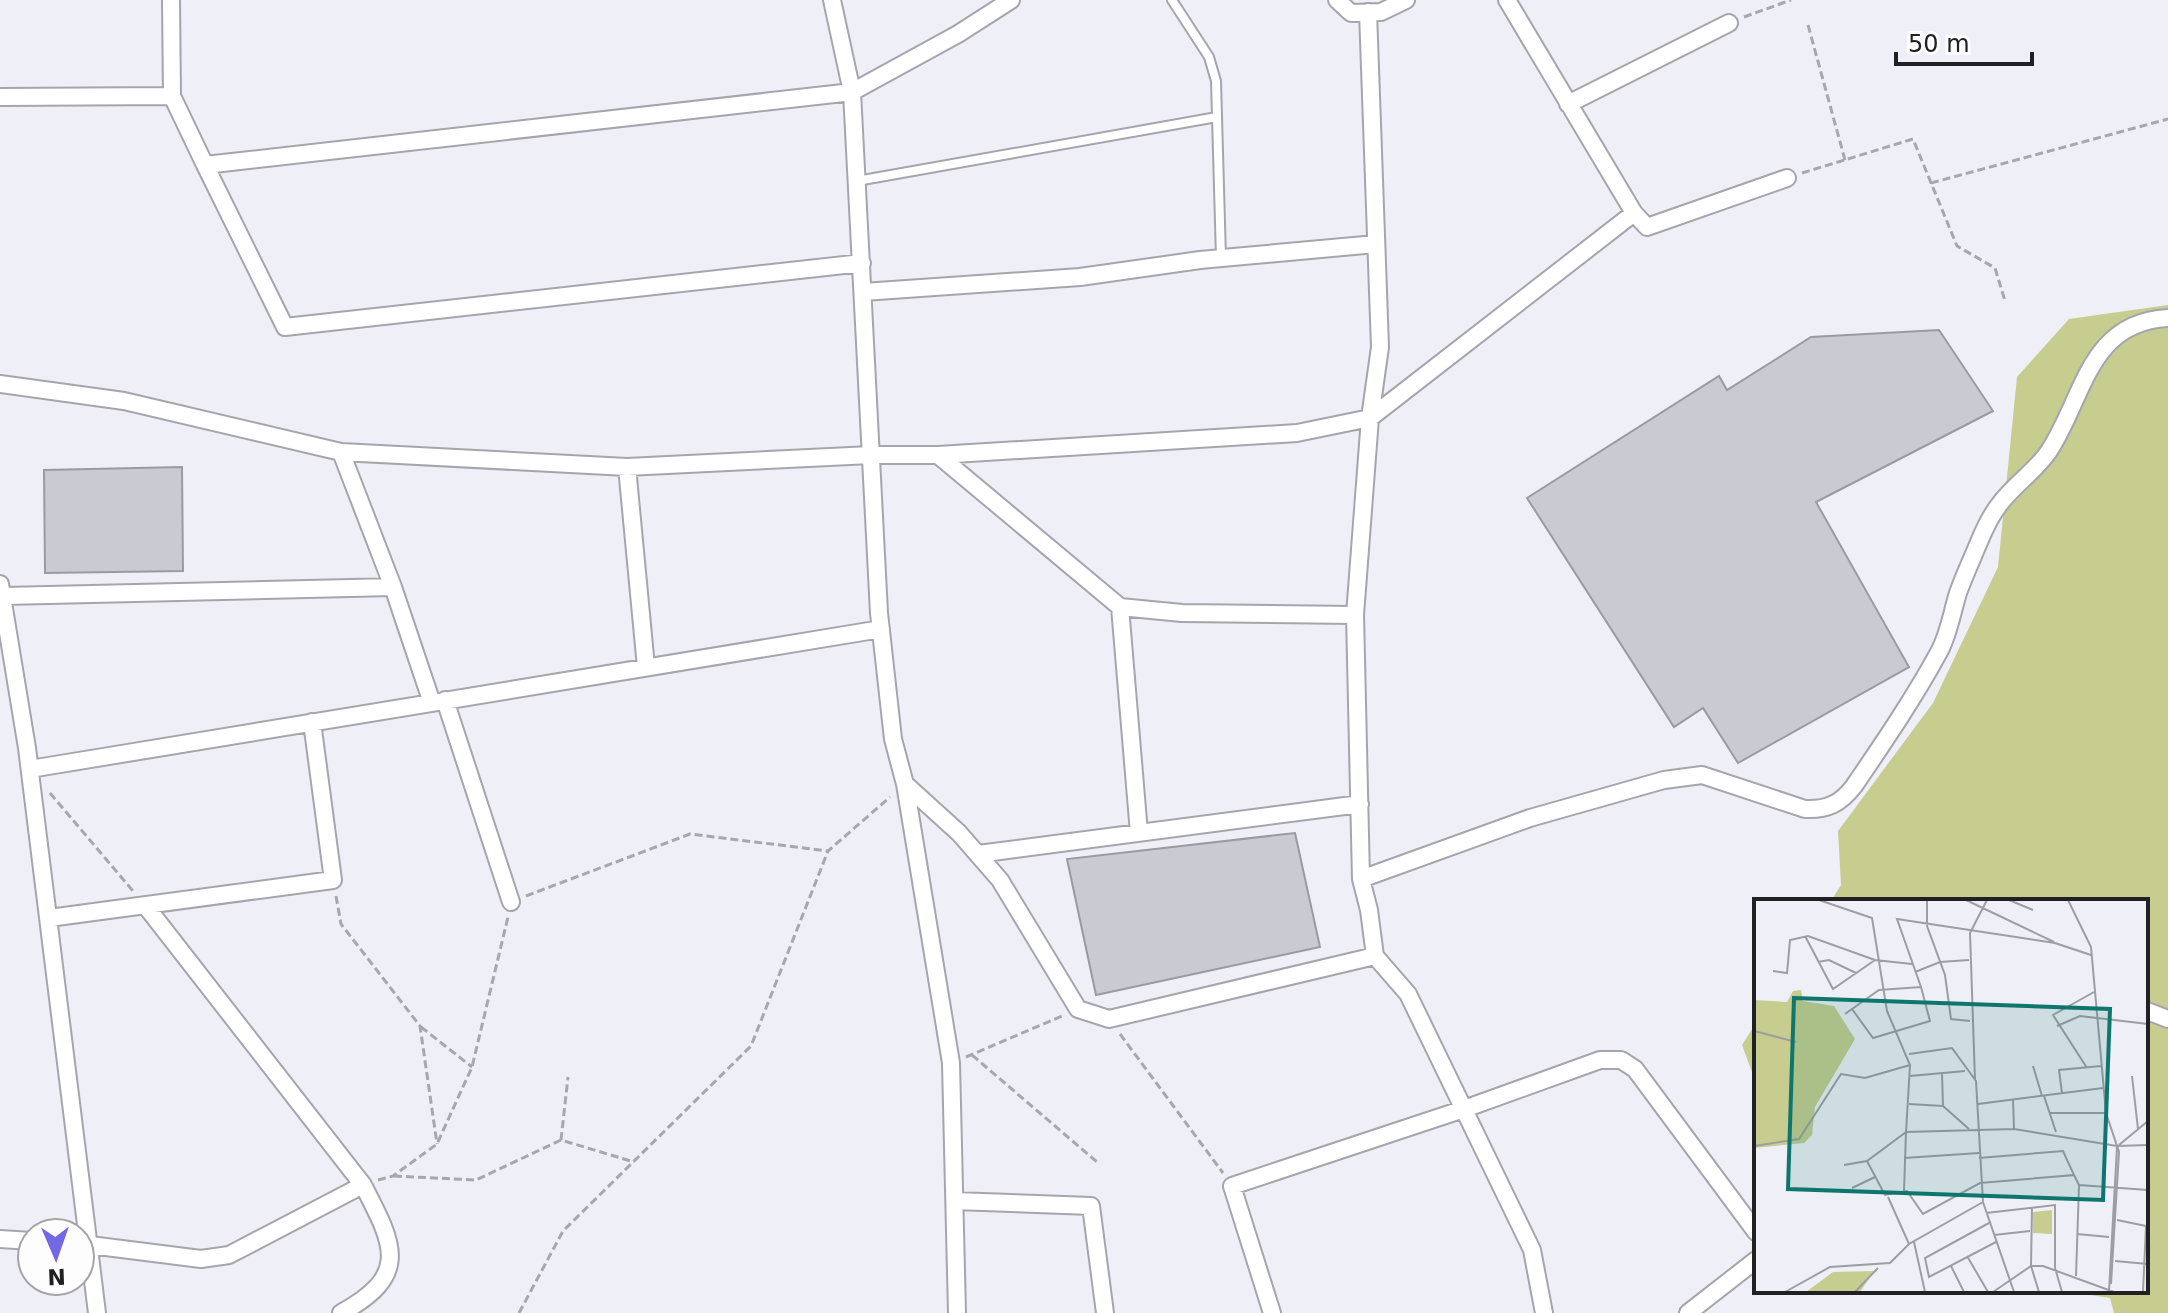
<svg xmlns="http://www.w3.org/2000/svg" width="2168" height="1313" font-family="'DejaVu Sans',sans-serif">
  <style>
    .green { fill: #c7cc8f }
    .building { fill: #cacad2; stroke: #9a9aa2; stroke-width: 2 }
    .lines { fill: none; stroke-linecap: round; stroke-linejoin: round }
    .service-casing { stroke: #a6a5ad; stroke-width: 12 }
    .minor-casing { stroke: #a6a5ad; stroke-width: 20 }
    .path { stroke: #a7a7ad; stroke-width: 3; stroke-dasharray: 8 4; stroke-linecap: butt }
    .service { stroke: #fff; stroke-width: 8 }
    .minor { stroke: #fff; stroke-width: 16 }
    .inset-road { fill: none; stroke: #9d9da3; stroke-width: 2 }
    .view { fill: #0f766e; fill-opacity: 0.15; stroke: #0f766e; stroke-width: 4 }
    .inset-edge { fill: none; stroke: #212124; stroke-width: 4 }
  </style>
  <rect width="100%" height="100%" fill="#efeff7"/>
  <path class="green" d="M2168 305V1313H2114L2110 1298 2064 1291H2146V901H1831L1841 885 1838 831 1933 703 1998 567 2017 377 2069 319Z
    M1756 1023V1083L1742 1045Z"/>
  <path class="building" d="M1939 330 1993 411 1816 502 1909 667 1738 763 1703 708 1674 727 1527 498 1719 376 1727 390 1811 337Z
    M182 467 183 571 45 573 44 470Z
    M1295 833 1320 947 1096 995 1067 859Z"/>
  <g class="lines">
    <g class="service-casing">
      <path id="service" d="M1172 0 1209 57 1216 81 1221 258
        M857 181 1217 117"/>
    </g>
    <g class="minor-casing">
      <path id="minor" d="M171 0 172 96 205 165
        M832 0 852 92 879 613 893 739 905 784 959 833 1000 880 1078 1009 1109 1019 1375 956
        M1337 0 1351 13 1381 12 1406 0
        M1507 0 1634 213 1647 227 1787 178
        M0 97 172 96
        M1568 104 1729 23
        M862 263 285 327 205 165 852 92 958 34 1011 0
        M863 292 1080 277 1200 260 1376 244
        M0 384 124 401 341 452 627 467 871 455H938L1297 433 1370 418 1380 347 1368 12
        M341 452 393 587 432 703
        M938 455 1120 607 1182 613 1355 615
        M627 467 646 667
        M0 584 27 748 97 1313
        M4 596 393 587
        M1120 607 1139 833
        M445 700 511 902
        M30 769 881 629
        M905 784 951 1063 957 1313
        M978 854 1360 804
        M1361 879 1355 615 1370 418 1634 213
        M145 905 363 1185C394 1245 411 1275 341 1313
        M49 918 333 880 312 722
        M2147 1011 2168 1019
        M955 1201 1091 1206 1105 1313
        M0 1239 32 1241
        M82 1244 201 1259 229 1255 363 1185
        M1272 1313 1232 1186 1464 1109 1600 1060H1621L1635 1069 1756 1232
        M1544 1313 1532 1250 1408 994 1375 956 1369 910 1361 879 1530 818 1664 780 1702 775 1805 809C1828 810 1841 803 1854 786 1884 742 1914 698 1939 652 1949 634 1952 612 1958 593 1964 576 1972 559 1979 542 1984 530 1991 515 1999 505 2013 485 2036 471 2049 451 2084 398 2088 322 2168 318
        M1688 1313 1756 1260"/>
    </g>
    <path class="path" d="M1744 17 1791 0
      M1808 25 1845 160
      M1802 173 1913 139 1957 246 1995 268 2005 301
      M1931 183 2168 119
      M50 793 133 891
      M336 896 341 924 420 1026 437 1144
      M526 896 690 834 828 851 890 797
      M421 1027 472 1067
      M1120 1034 1223 1173
      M972 1055 1097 1162
      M966 1057 1062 1016
      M561 1140 568 1077
      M394 1176 476 1180 561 1140 634 1162
      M378 1180 393 1176 437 1144 472 1067 508 917
      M519 1313 563 1231 751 1046 828 851"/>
    <use href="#service" class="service"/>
    <use href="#minor" class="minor"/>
  </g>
  <g transform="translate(1754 899)">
    <rect width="394" height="394" fill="#efeff7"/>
    <path d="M47 91 49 102 80 107 101 140 61 208 58 236 50 244 0 249V101L33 103 39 92ZM298 311V335L279 334V313ZM120 372 106 393H52L79 373Z" fill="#c7cc8f"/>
    <path class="inset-road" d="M173 1V27L191 76 197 120 216 122M212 1 300 43M255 1 279 11M314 1 337 48 352 214 365 253 357 385M51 37 79 90 121 61M64 63 75 61 102 74M19 72 33 74 36 41 54 37 121 61 158 65M161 73 186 63 215 61M167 88 143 20 301 44 337 56M91 115 125 91 167 88 176 122 119 139 98 110M303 127 326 117 394 125M0 132 42 143M155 155 198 149 222 182 229 303 260 393M279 167 288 197M333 169 299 116 340 93M188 174 189 207M156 177 211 172M378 177 384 230M221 181 216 34 233 1M308 194 305 171 347 167M290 197 302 233M259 201 260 230M155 205 189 207 215 230M224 205 349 189M295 214H352M365 246 394 222M0 247 45 240 87 175 111 179 156 166 133 112 118 19 65 1M150 259 225 254M113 262 131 296 153 292 169 315 226 284 320 276 309 252 225 259M90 266 113 262 152 233 156 166M320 276 325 286 322 377M325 286 394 291M98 289 121 278M150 292 152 233 260 230 363 247 394 246M134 298 155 345M278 308 277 367 285 393M232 314 301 306V369L308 393M363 321 392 327M235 324 171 359 175 378 242 343M323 335 355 338M240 336 276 332M160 343 171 393M213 357 234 393M361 362 394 365M197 367 210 393M31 393 76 368 136 364 155 345 229 303M101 393 124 369M239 393 277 367H289L360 393M355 393 363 248M389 393 392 327"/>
    <path class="view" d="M40 99 356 110 349 301 34 290Z"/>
    <rect width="394" height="394" class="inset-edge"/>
  </g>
  <g transform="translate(56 1257) rotate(178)"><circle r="38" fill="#fdfdfe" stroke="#a5a5a7" stroke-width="2"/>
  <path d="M0-6L14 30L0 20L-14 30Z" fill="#7368e3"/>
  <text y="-12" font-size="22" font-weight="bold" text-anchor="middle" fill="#212124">N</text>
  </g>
  <path d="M1896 52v12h136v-12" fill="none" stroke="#212124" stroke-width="4"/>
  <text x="1908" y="52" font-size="24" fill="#212124" stroke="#fdfdfe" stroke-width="6" paint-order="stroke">50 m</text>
</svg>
